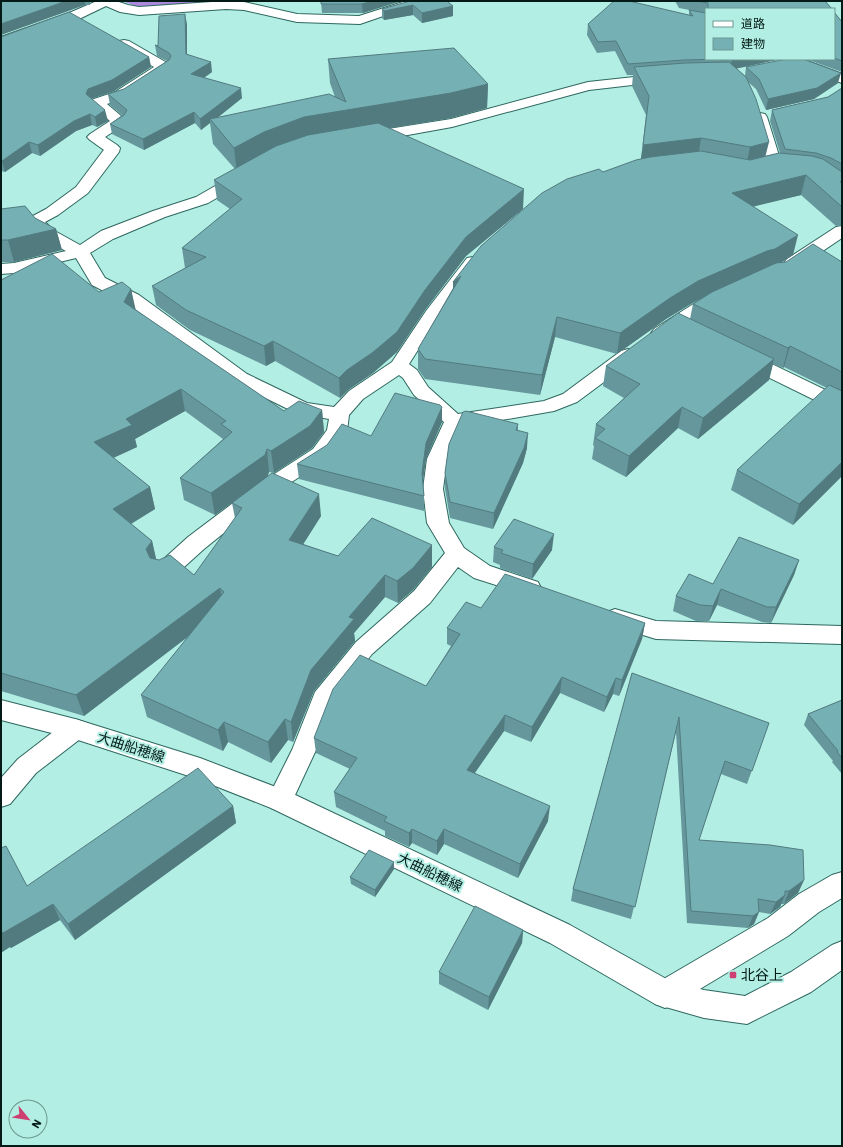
<svg xmlns="http://www.w3.org/2000/svg" width="843" height="1147" font-family="'IBM Plex Sans','Noto Sans JP',sans-serif">
  <style>
    .water { fill: #ad89dd }
    .lines { fill: none; stroke-linecap: round; stroke-linejoin: round }
    .minor-casing { stroke: #2e675f; stroke-width: 2 }
    .major-casing { stroke: #2e675f; stroke-width: 2 }
    .minor { fill: #fff; fill-rule: evenodd }
    .major { fill: #fff; fill-rule: evenodd }
    .wall { fill: #65979c; fill-rule: evenodd }
    .shaded-wall { fill: #527b7f }
    .building { fill: #75b0b5; stroke: #527b7f }
    .poi-dot { fill: #cd4071; stroke: #b2eee3; stroke-width: 1.5 }
    .labels { text-anchor: middle; stroke-width: 4; stroke-linejoin: round; paint-order: stroke }
    .near-street-label { font-size: 14px; fill: #031a16; stroke: #b2eee3 }
    .near-poi-label { font-size: 14px; fill: #031a16; stroke: #b2eee3; text-anchor: start }
  </style>
  <rect width="100%" height="100%" fill="#b2eee3"/>
  <path class="water" d="M122 1H227L139 7Z"/>
  <g class="lines">
    <g class="minor-casing">
      <path id="minor" d="M97 1H116L128 5 139 7 226 1 244 2 297 14 359 16 406 1H427L426 4 395 12 360 24 297 22 244 10 226 9 139 15 120 12 106 6 79 19 1 46V37L69 13Z
        M124 40 129 41 169 64 171 67 169 70 125 98 107 104 127 121 125 124 105 137 117 145 120 148 119 152 88 193 58 215 45 222 53 230 80 245 101 231 153 211 196 197 236 174 242 172 248 174 250 177 248 180 208 203 165 217 113 239 90 253 105 278 139 295 247 374 307 403 334 407 349 391 392 362 426 311 467 258 473 257 479 258 482 262 439 317 409 364 417 370 428 387 458 414 544 401 563 394 621 351 628 349 635 351 637 355 635 359 577 402 554 411 461 427 447 459 443 489 449 523 464 548 490 566 538 582 541 588 538 594 530 596 474 578 458 567 430 603 372 654 333 704 316 750 289 808 280 811 271 808 267 800 292 750 315 692 356 642 414 591 445 553 427 523 423 489 427 459 444 422 414 395 403 378 399 375 363 399 349 415 347 431 327 459 267 498 204 549 172 578 164 580 156 578 153 572 156 566 188 537 253 488 313 449 327 430 329 419 296 413 233 382 127 303 92 285 76 258 14 273 1 274V264L14 263 66 251 41 238 31 226 1 230V220L31 217 46 209 76 187 103 151 104 150 90 140 87 137 90 134 110 121 89 103 91 100 115 92 154 67 119 47 117 44 119 41Z
        M788 59H802L842 74V83L791 65Z
        M662 74 667 75 669 78 667 81 589 90 452 127 369 142 364 140 361 137 364 134 369 132 451 119 588 82Z
        M760 113 765 114 767 117 781 162C804 164 822 164 842 179V192C832 189 827 181 818 177 803 170 785 173 769 169L766 166 753 117 755 114Z
        M842 226V238L799 267 793 268 787 267 784 263 787 259 836 227Z
        M718 294 724 295 727 299 724 303 707 311 666 337 660 339 654 337 651 333 654 329 695 303Z
        M744 352 751 354 842 398V412L835 410 737 362 735 358 737 354Z
        M615 609 656 621 842 626V644L656 639 607 624 604 618 607 612Z
        M75 719 84 722 87 729 84 736 36 773 10 804 1 807V778L18 759 66 722Z
        M842 872V898L819 912 788 936 675 1004 665 1008 655 1004 651 994 655 984 768 918 799 894 832 875Z"/>
    </g>
    <g class="major-casing">
      <path id="major" d="M1 700 75 719 200 758 289 792 570 925 670 981 704 990 745 996 791 972 832 945 842 941V970L811 992 747 1024 704 1018 655 1004 550 943 271 808 195 778 75 739 1 720Z"/>
    </g>
    <use href="#minor" class="minor"/>
    <use href="#major" class="major"/>
  </g>
  <path class="wall" d="M1 1H90V5H85Z
    M321 1H401L363 13H322Z
    M675 1H825L832 9H706V59H781L736 68 745 76 746 67 838 83 814 99 766 110 756 89 747 81 765 156 780 153 770 121 772 110 828 97 842 88V225L836 226 801 195 753 206 793 255 780 263 842 262V476L793 525 731 490 737 470 827 388 784 367 783 368 773 364 769 380 698 439 678 428 626 477 592 459 594 446 593 445 596 424 624 398 603 386 606 366 690 319 693 304 701 298 694 302 666 319 617 354 555 337 540 395 425 379 418 369V349L453 288V282L603 172 641 159 646 115 632 86 633 75H627L615 51 597 53 587 35 588 24 689 15V10L700 12 679 8Z
    M448 2 453 6V16L422 23 413 15 384 20 382 18V9Z
    M834 12 842 22V72L806 59H834Z
    M187 24V54L212 72 204 78 242 98 217 118 335 97 330 83 328 59 488 84 487 108 451 118 390 128 523 209 466 256 425 310 397 352 373 373 348 390 340 398 275 361 266 366 190 330 156 305 152 286 185 268 182 248 230 209 217 200 214 180 235 169 213 144 210 123 201 130 195 123 144 150 112 134 110 124 122 115 110 105 108 94 124 89 167 61 157 56 155 45 158 46Z
    M1 37 149 57 151 67 114 91 92 99 108 121 97 127 92 125 76 131 40 156 32 153 5 172 1 171Z
    M1 209 35 218 56 229 62 250 14 262H1Z
    M1 280 99 292 131 289 135 310 284 411 322 410 324 432 312 448 274 473 269 472 268 476 321 516 303 544 338 556 432 545V567L413 590 398 603 385 597 354 633 355 641 314 691 293 742 288 740 271 763 228 742 223 751 147 717 141 695 189 636 84 716 1 691ZM185 411 223 439 180 478 184 500 215 515 253 487 232 503 235 518 194 575 156 559 152 541 131 524 155 509 150 487 113 458 137 447 135 439Z
    M442 407V422L426 459 422 482 424 496V511L299 479 297 464 371 436Z
    M518 424V430L527 448 523 463 493 529 450 518 445 489V473Z
    M494 547 552 550 532 579 500 568V565L493 562Z
    M799 560 794 575 771 623 762 622 717 605 709 621H696L673 611 676 596 713 584Z
    M481 608 645 623 642 639 619 696 613 694 604 712 560 693 531 742 504 731 475 773 548 821 518 878 444 844 437 855 412 843 409 847 385 836V831L336 807 334 792 350 769 316 753 314 738 426 686 451 646 447 644V628Z
    M632 673 769 723 747 784 721 774 699 840 804 880 798 893 784 904H781L780 907 770 914 759 912 754 924 748 928 687 923 676 732 631 919 571 901 573 889Z
    M842 700V774L832 762 833 761 804 725 808 714Z
    M233 806 236 823 75 940 60 920 11 948 10 947 27 886Z
    M394 862V869L375 897 351 884 350 877Z
    M523 930 522 943 488 1010 439 984V972Z"/>
  <path class="shaded-wall" d="M66 1H85V5L1 35V24Z
    M373 1H401L363 13 362 4Z
    M413 5V15L384 20V11Z
    M453 6V16L422 23V13Z
    M185 14 187 24V64L186 54Z
    M149 57 151 67 114 91 90 99 86 94 88 89Z
    M732 59H781L730 70Z
    M211 62 212 72 193 85 191 74Z
    M841 73 838 83 814 99 766 110 768 99Z
    M488 84 487 108 451 118 306 142 237 173 234 148 264 132 304 117Z
    M241 88 242 98 212 122 210 119V123L201 130 200 119Z
    M105 110 108 121 97 127 95 117Z
    M194 112 195 123 144 150 143 139Z
    M90 114 92 125 76 131 40 156 38 145 74 121Z
    M701 138 698 158 640 165 643 145Z
    M29 142 32 153 5 172 2 161Z
    M769 142 764 162 746 166 750 147Z
    M806 175 801 195 728 213 732 193Z
    M524 189 523 209 466 256 425 310 397 352 373 373 348 390 340 398 339 378 425 290 466 237Z
    M56 229 62 250 14 262 8 240Z
    M798 235 793 255 770 270 762 271 694 302 666 319 617 354 620 333 670 298 698 281Z
    M461 276 453 302V282Z
    M131 289 136 311 124 302Z
    M557 317 555 337 540 395 542 375Z
    M273 341 275 361 266 366 264 346Z
    M790 346 784 367 783 368 788 348Z
    M774 359 769 380 698 439 703 418Z
    M181 389 185 411 135 439 137 447 100 464 94 442 126 419Z
    M442 407V422L426 459 422 489V473L426 443Z
    M682 407 678 428 626 477 629 456Z
    M322 410 324 432 312 448 274 473 271 451Z
    M528 433 527 448 523 463 493 529 494 513Z
    M267 449 269 472 267 477 215 515 211 493Z
    M842 462V476L793 525 799 504Z
    M150 487 155 509 119 531 113 509Z
    M319 494 321 516 292 562 289 540Z
    M554 534 552 550 532 579 533 564Z
    M152 541 157 563 152 571 146 549Z
    M432 545V567L413 590 398 603 397 581Z
    M799 560 794 575 771 623 776 607Z
    M385 575V597L354 633 355 641 314 691 293 742 291 722 311 670 349 617Z
    M220 588 224 609 84 716 76 695Z
    M721 589 717 605 709 621 713 606Z
    M645 623 642 639 619 696 622 680Z
    M562 677 560 693 531 742 532 727Z
    M616 678 613 694 604 712 607 697Z
    M505 715 504 731 466 785 467 770Z
    M285 719 288 740 271 763 268 742Z
    M224 722 228 742 223 751 218 730Z
    M233 806 236 823 75 940 68 924Z
    M550 806 548 821 518 878 520 864Z
    M412 829V843L409 847V833Z
    M444 829V844L437 855V841Z
    M394 862V869L375 897V890Z
    M804 880 798 893 784 904 789 891Z
    M785 895 780 907 770 914 776 902Z
    M53 904 60 920 11 948 10 947 1 953V932Z
    M759 912 754 924 748 928 753 916Z
    M523 930 522 943 488 1010 489 997Z"/>
  <path class="building" d="M1 1H66L1 24Z
    M321 1H373L362 4H321Z
    M410 1H448V2L453 6 422 13 413 5 384 11 382 9Z
    M614 1H629L693 16 689 10 706 13V59H723L684 60 628 64 616 41 598 42 588 24Z
    M697 1H825L832 9H708V3Z
    M69 12 149 57 112 80 88 89 86 94 105 110 95 117 90 114 74 121 38 145 29 142 2 161H1V37Z
    M834 12 842 22V61L834 58Z
    M185 14 186 54 211 62 191 74 241 88 200 119 194 112 143 139 110 124 124 115 127 110 108 94 124 89 169 60 171 56 169 53 155 45 158 46 159 16Z
    M454 48 488 84 451 93 304 117 264 132 234 148 210 119 329 94 346 102 328 59Z
    M787 59H803L841 73 817 88 768 99 759 79 746 67Z
    M729 62 746 77 756 99 769 142 750 147 701 138 643 145 649 96 634 67 685 63Z
    M842 88V164L831 158 816 153 785 149 772 110 828 97Z
    M378 123 524 189 466 237 425 290 397 332 372 353 347 370 339 378 273 341 264 346 186 310 152 286 206 257 182 248 242 199 214 180 276 146 308 135Z
    M701 151 750 160 779 153 812 156 823 159 842 172V180L840 182H842V206H841L806 175 732 193 798 235 775 249 767 251 698 281 670 298 620 333 557 317 542 375 425 359 418 349 461 276 453 282 481 246 542 193 567 179 599 169 603 172 636 160 650 157Z
    M25 206 35 218 56 229 8 240H1V209Z
    M813 244 842 262V372L790 346 788 348 693 304 712 292 776 263 786 262Z
    M52 254 99 292 122 282 131 289 124 302 284 411 299 401 322 410 310 426 271 451 267 449 265 455 211 493 180 478 232 432 221 424 226 421 181 389 126 419 132 425 94 442 150 487 113 509 152 541 146 549 150 558 159 560 170 555 194 575 242 508 232 503 272 473 319 494 289 540 338 556 372 518 432 545 413 568 397 581 385 575 349 617 354 619 311 670 291 722 285 719 268 742 224 722 218 730 141 695 224 592 220 588 76 695 1 673V280Z
    M678 313 774 359 703 418 682 407 629 456 595 438 605 429 596 424 640 384 606 366Z
    M829 385 842 391V462L799 504 737 470Z
    M395 393 440 405 442 407 426 443 422 473 424 496 297 464 327 445 342 424 371 436Z
    M466 411 518 424 516 430 528 433 524 448 494 513 450 502 445 473 449 444 463 412Z
    M514 519 554 534 533 564 501 553 503 550 494 547Z
    M739 537 799 560 776 607H767L721 589 713 606 700 605 676 596 689 574 713 584Z
    M505 574 645 623 622 680 616 678 607 697 562 677 532 727 505 715 467 770 550 806 520 864 444 829 437 841 412 829 409 833 384 821 387 817 334 792 357 758 314 738 333 689 360 655 426 686 460 634 447 628 466 602 481 608Z
    M632 673 769 723 752 771 725 761 699 840 770 845 803 850 804 880 789 891H785V895L776 902 758 899 759 912 753 916 691 911 679 717 635 907 573 889Z
    M842 700V758L837 752 838 751 808 714Z
    M198 768 233 806 68 924 53 904 3 933 2 932H1V848L6 846 27 886Z
    M369 850 394 862 375 890 350 877Z
    M475 906 523 930 489 997 439 972Z"/>
  <rect class="poi-dot" x="729" y="971" width="8" height="8" rx="2"/>
  <g class="labels">
    <g class="near-street-label">
      <text transform="translate(131 747) rotate(18)" y="5">大曲船穂線</text>
      <text transform="translate(430 872) rotate(26)" y="5">大曲船穂線</text>
    </g>
    <g class="near-poi-label">
      <text x="741" y="980">北谷上</text>
    </g>
  </g>
  <rect width="843" height="1147" fill="none" stroke="#031a16" stroke-width="4"/>
  <rect x="705" y="8" width="130" height="52" fill="#b2eee3" stroke="#6c9991"/>
  <rect x="713" y="21" width="20" height="6" fill="#ffffff" stroke="#6c9991"/>
  <text x="741" y="28" font-size="12" fill="#031a16">道路</text>
  <rect x="713" y="38" width="20" height="12" fill="#75b0b5" stroke="#6c9991"/>
  <text x="741" y="48" font-size="12" fill="#031a16">建物</text>
  <g transform="translate(28 1119) rotate(120)"><circle r="19" fill="#b2eee3" stroke="#6c9991"/>
  <path d="M0-3L7 15L0 10L-7 15Z" fill="#cd4071"/>
  <text y="-6" font-size="11" font-weight="bold" text-anchor="middle" fill="#031a16">N</text>
  </g>
</svg>
